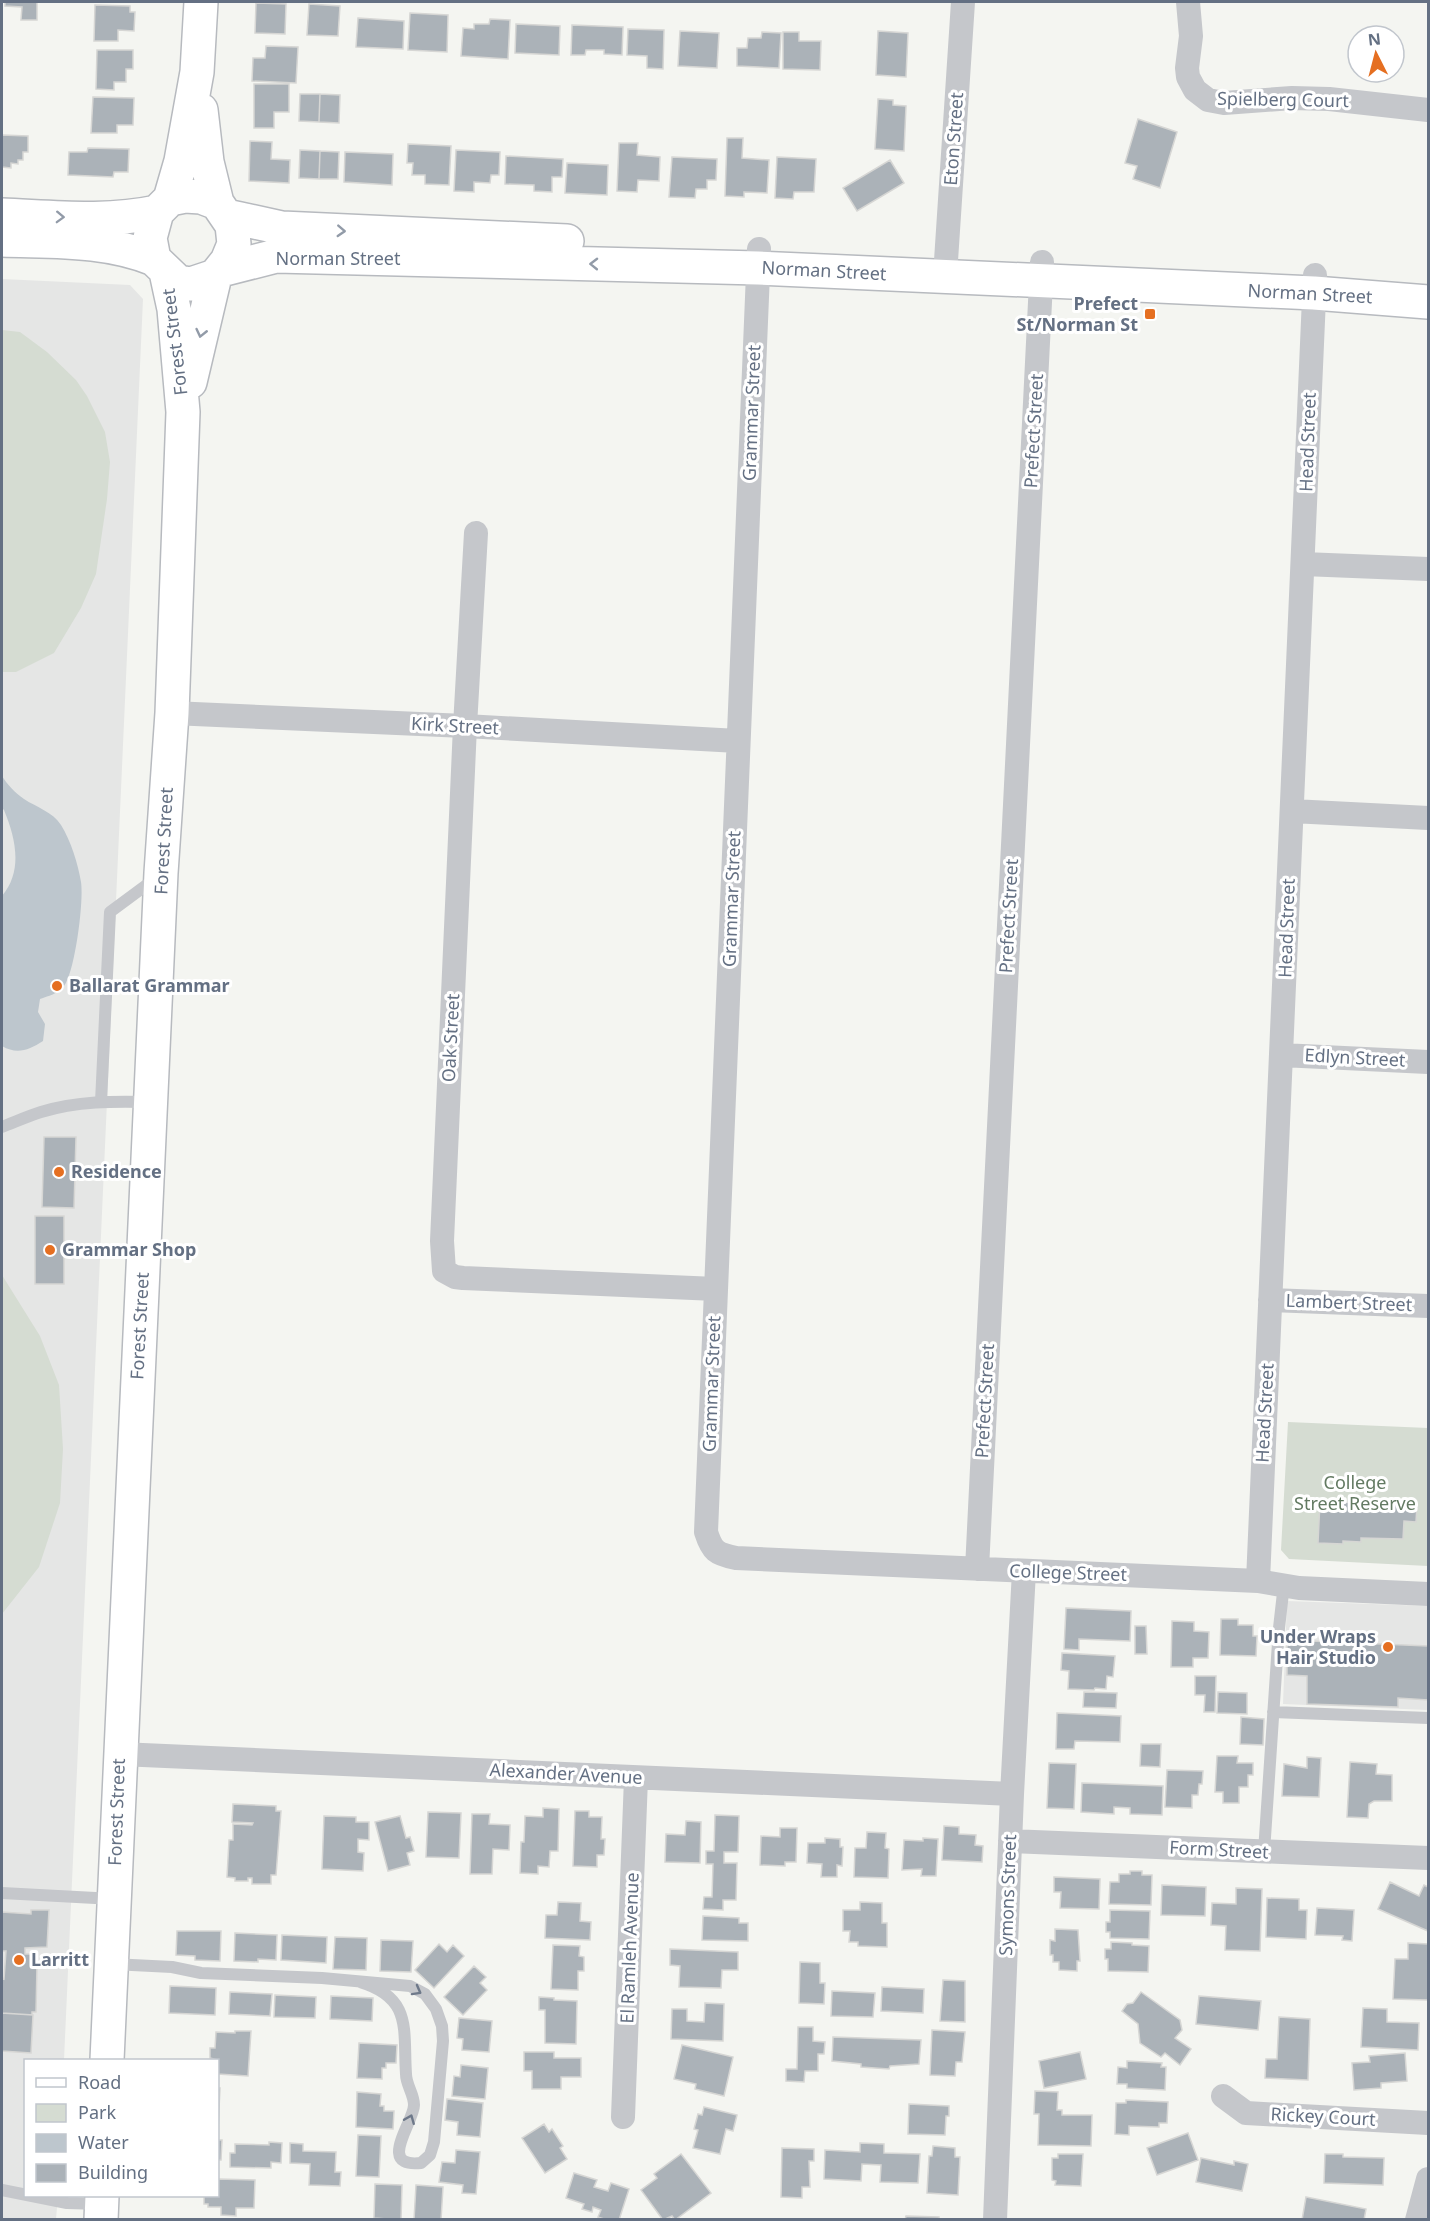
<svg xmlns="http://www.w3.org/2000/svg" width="1430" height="2221" font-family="'Noto Sans',sans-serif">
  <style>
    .built { fill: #e5e6e5 }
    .green { fill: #d5dcd2 }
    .water { fill: #bdc6cd }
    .building { fill: #abb2b8; stroke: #d6d6d4; stroke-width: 1.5 }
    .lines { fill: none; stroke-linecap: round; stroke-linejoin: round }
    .secondary-casing { stroke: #b7babf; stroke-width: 36 }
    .lane { stroke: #c5c7cb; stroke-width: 12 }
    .street { stroke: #c5c7cb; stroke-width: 24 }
    .secondary { stroke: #fff; stroke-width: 33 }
    .oneway { stroke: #929ba8 }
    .oneway2 { stroke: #6e798a }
    .poi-dot { fill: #e56f21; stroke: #fff; stroke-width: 2 }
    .labels { text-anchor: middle; stroke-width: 6; stroke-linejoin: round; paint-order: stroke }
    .street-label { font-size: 18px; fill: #647083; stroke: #fff }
    .poi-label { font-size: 18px; font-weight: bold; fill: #647083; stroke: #fff; text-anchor: start }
    .park-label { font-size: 18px; fill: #637a62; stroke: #fff }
  </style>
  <rect width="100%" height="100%" fill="#f4f5f1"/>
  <path class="built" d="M2 279 130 285 143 299 64 2060H26V2196H58L56 2219 2 2220Z
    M1287 1601 1428 1606V1710L1283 1704Z"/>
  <path class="green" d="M2 330 20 332 47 352 76 380 87 396 105 432 110 462 107 499 96 574 81 608 54 653 16 672H2Z
    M2 1275 40 1336 59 1385 63 1449 60 1503 39 1567 2 1614Z
    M1288 1422 1428 1428V1566L1289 1559 1281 1550Z"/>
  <path class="water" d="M2 776C7 784 15 793 24 799 36 807 53 812 61 825 71 841 78 864 81 882 84 901 75 972 64 986 58 994 48 996 40 999L38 1012 45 1024 43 1041C29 1050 17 1055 2 1046V896C23 871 16 839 4 810L2 808Z"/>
  <path class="building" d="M5 2H37V20H21L22 7 5 6Z
    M256 3 286 4 285 34 255 33Z
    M309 4 340 6 338 36 307 35Z
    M95 5 130 6V12H135L134 31 118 30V41H94Z
    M410 13 448 15 447 52 408 50Z
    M358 18 404 21 403 49 356 47Z
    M490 19 510 20 508 59 461 56 463 28 474 29V24H489Z
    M516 24 560 26 559 55 515 53Z
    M572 25 623 27 622 55 604 54V50H586L585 55H571Z
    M628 29 664 30 663 69 647 68V56L627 55Z
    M680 31 719 33 717 68 678 66Z
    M878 31 908 33 906 77 876 75Z
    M762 32 781 33 779 68 737 66V48H747L748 38H761Z
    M783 32H799V41H821L820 70 783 69Z
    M266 46 298 47 296 83 252 81 253 58H265Z
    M97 50H133V69H126V82H114V90L96 89Z
    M254 84H289V112H274V128H254Z
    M300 94H320L319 122 299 121Z
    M320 94 340 95 339 123 319 122Z
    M93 97 134 98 133 125H117V133H91Z
    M878 99 893 100V105L906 106 904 151 875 149Z
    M1138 119 1177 132 1160 188 1133 179 1137 166 1125 163Z
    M2 135 28 136V152H23V160H18V164L11 163V168L2 167Z
    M727 138H743L742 158 769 160 767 193 744 192V197L725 196Z
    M250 141 272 142 271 159 290 160 289 183 249 181Z
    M619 143H638L637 155 660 157 659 181 638 180 637 192 617 191Z
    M408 144 451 146 449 185 425 184V175H412L413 163H407Z
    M88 148 129 149 128 172H114L113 177 68 175 69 152H87Z
    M300 150 320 151 319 179 299 178Z
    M456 150 500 152 499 175H491L490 183 474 182V192L454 191Z
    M320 151 339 152 338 179H319Z
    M345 152 393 154 392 185 344 182Z
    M506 156 563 159 562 177H552V192L534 191V185L505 184Z
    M672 157 717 159 716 180H707V189H696L695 198 669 197Z
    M777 157 816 159 814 192H794L793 199 775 198Z
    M890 160 904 183 857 211 843 188Z
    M567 163 608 165 607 195 565 193Z
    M44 1137H76L74 1208 42 1207Z
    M35 1216H64V1284H35Z
    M1320 1501 1417 1505 1416 1522 1404 1521 1403 1539 1361 1538V1542L1343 1541V1544L1318 1543Z
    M1066 1608 1131 1611 1130 1641 1079 1639V1650L1064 1649Z
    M1221 1619H1238V1625H1253V1636H1257L1256 1656 1220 1655Z
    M1172 1621 1194 1622V1631L1209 1632 1208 1658H1193V1667H1171Z
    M1135 1626H1146L1147 1654H1135Z
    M1287 1640 1428 1646V1700L1398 1698V1707L1307 1704V1676L1287 1675Z
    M1062 1653 1115 1656 1113 1677 1107 1676 1106 1689 1095 1688 1094 1690 1068 1689 1069 1671 1061 1670Z
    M1195 1676H1216L1215 1712H1204L1205 1695H1195Z
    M1084 1692 1117 1693 1116 1708 1083 1707Z
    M1218 1692 1247 1693V1714L1217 1713Z
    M1057 1713 1121 1716 1120 1742 1075 1741 1074 1749H1056Z
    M1241 1717 1264 1719 1263 1745 1240 1744Z
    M1141 1744H1161L1160 1767 1140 1766Z
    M1217 1756H1238L1237 1763H1253V1775H1248V1787H1239V1803H1223V1792H1215Z
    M1307 1757 1321 1758 1319 1797 1282 1796 1284 1764 1307 1768Z
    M1350 1762 1377 1764 1376 1774 1392 1775V1801H1374L1369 1804 1368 1818 1347 1817Z
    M1049 1763 1076 1764 1074 1809 1047 1808Z
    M1167 1770 1203 1771 1202 1784H1199L1198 1795H1192V1808L1165 1807Z
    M1082 1783 1163 1786 1162 1815 1130 1814V1808L1114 1807V1814L1081 1812Z
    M233 1804 276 1806V1811H281L276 1875H271V1884H252V1878H248V1881H235V1878L227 1877 229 1840H233V1824L252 1825 253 1823 232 1822Z
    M543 1808 559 1809 558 1851H550L549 1867 538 1866V1874L520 1873 521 1842H524L525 1816 543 1817Z
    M575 1811H589V1817H602L601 1839H605L604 1855H597V1867L573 1866Z
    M428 1812 461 1813 459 1858 426 1857Z
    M472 1814H490L489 1824 510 1825 509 1850 493 1849 492 1874H470Z
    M715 1815 739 1816 738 1852H724V1863H737L736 1900H723V1910L703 1909 704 1897H712L713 1864H706V1851H714Z
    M324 1816 356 1817V1822H369V1840L358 1839V1852L364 1853 363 1871 322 1869Z
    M400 1816 406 1838 410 1837 414 1851 407 1853 410 1865 388 1871 375 1822Z
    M686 1821 701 1822 700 1863 665 1862 666 1834 685 1835Z
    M944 1826 959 1827V1834L976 1835 975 1845 983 1846 982 1862 942 1860Z
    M780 1828H797L796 1862H785V1866L760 1865 761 1836 780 1837Z
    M867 1832 886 1833 885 1848 889 1849 888 1878 854 1877 855 1848H866Z
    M825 1838 840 1839V1847H843L842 1866 837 1865V1877H821L822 1864 807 1863 808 1843H825Z
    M923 1838 938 1839 936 1876H921L922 1869 902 1870 904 1840 923 1841Z
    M1130 1871H1142V1875H1152L1151 1905 1109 1904 1110 1882H1119V1874H1130Z
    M1054 1877 1100 1879 1099 1909 1060 1908 1061 1892H1054Z
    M1390 1882 1419 1896 1424 1885 1428 1887V1931L1378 1909Z
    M1162 1885 1206 1887 1205 1916 1161 1915Z
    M1236 1888 1262 1889 1260 1951 1225 1950 1226 1926 1211 1925 1212 1903 1236 1904Z
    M1267 1898 1299 1899V1910H1307L1306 1939 1266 1937Z
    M558 1902 581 1903 580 1921 591 1922 590 1940 545 1938 546 1915H557Z
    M860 1902 882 1903V1923H887V1947L858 1946V1942H849L850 1931H843V1910H860Z
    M1317 1908 1354 1910 1352 1941 1342 1940 1343 1936 1315 1935Z
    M31 1910H49L47 1947 25 1948V1954H32V1965H37L36 2012H32V2015L2 2013V1978L4 1979 6 1951H2V1912L31 1914Z
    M1110 1910 1150 1911 1149 1939 1110 1938V1932H1106V1922H1110Z
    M703 1916 739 1918V1923H748V1941L702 1940Z
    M1055 1929 1078 1930 1080 1961H1077V1971L1059 1970V1962H1053V1955H1050V1940L1055 1941Z
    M177 1931H221L220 1961 195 1960V1956L176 1955Z
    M235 1933 277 1935 276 1960 258 1959V1962L234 1961Z
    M282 1935 327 1937 326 1963 281 1960Z
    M335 1937 367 1938 366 1970 333 1969Z
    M381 1940 413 1941 411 1972 380 1971Z
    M1111 1942 1132 1943V1945L1149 1946 1148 1972 1108 1971V1959H1105V1949H1111Z
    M1408 1943 1428 1944V2000L1393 1999 1395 1959H1408Z
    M439 1944 447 1952 453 1945 464 1956 434 1988 415 1970Z
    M553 1945 580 1946 579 1956 584 1957V1971H578V1990L551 1989Z
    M670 1949 738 1952V1970H722L721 1988 679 1987 680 1966 670 1965Z
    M800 1962 820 1963V1983H825L824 2004 799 2003Z
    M474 1966 486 1977 480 1983 487 1990 463 2015 444 1997Z
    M943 1980 965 1981V2022L940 2021Z
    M170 1986 216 1988 215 2015 169 2013Z
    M882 1987 924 1989 923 2013 881 2011Z
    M832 1991 875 1993 873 2017 831 2016Z
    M230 1992 272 1994 270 2016 229 2014Z
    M1141 1992 1180 2020 1182 2030 1175 2038 1191 2049 1180 2065 1165 2053 1161 2057 1140 2043 1138 2024 1122 2011 1127 2004 1133 2003Z
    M275 1995 316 1997 315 2018 274 2017Z
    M331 1996 373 1998 372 2021 330 2019Z
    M1199 1996 1261 2001 1258 2030 1196 2024Z
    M539 1997 554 1998V2000L577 2001 576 2044 545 2043V2010H539Z
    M705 2003 724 2004 723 2041 671 2039 672 2009H687V2021L704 2022Z
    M1363 2008 1387 2009V2022L1419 2023 1418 2050 1361 2047Z
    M2 2013 33 2015 31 2053 2 2051Z
    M1279 2017 1310 2019 1308 2080 1265 2078 1266 2059H1277Z
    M459 2018 492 2021 489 2052 462 2050 463 2039 457 2038Z
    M798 2027H813V2041L825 2042 824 2054H818V2071H805L804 2082 786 2081V2069H797Z
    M932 2030 965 2032 962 2062H956L955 2076 930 2075Z
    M235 2031H251L248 2076 218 2074V2060L210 2058V2048H215L216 2032 235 2033Z
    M833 2037 921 2040 919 2064 890 2066 889 2069 861 2067V2064L832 2061Z
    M359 2043 397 2045 396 2063H386V2068H382V2079L357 2078Z
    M682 2045 733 2057 724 2096 695 2089 696 2084 674 2079Z
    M524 2052H554V2058H581V2077H561V2089H532V2071H524Z
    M1080 2052 1086 2079 1044 2088 1039 2061Z
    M1405 2053 1407 2081 1381 2083V2088L1354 2090 1352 2063 1370 2062 1369 2056Z
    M1127 2061 1162 2063 1161 2067H1166L1165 2090 1127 2088V2084H1117L1118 2067 1127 2068Z
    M461 2065 488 2068 485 2099 452 2096 454 2076 460 2077Z
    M218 2088H220L218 2130Z
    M1035 2091 1058 2092 1057 2110H1062V2115H1092L1091 2146 1038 2145 1039 2114H1034Z
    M357 2092 381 2094 380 2106H384V2111H394L393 2129 356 2127Z
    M447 2099 483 2103 480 2137 457 2135 458 2122 445 2120Z
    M1126 2100 1168 2102 1167 2123H1159V2127L1129 2126V2135L1115 2134 1116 2103H1126Z
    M909 2104 949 2106V2116H946L945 2135 908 2134Z
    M704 2107 737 2115 733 2131 726 2129 720 2154 693 2148 698 2130 694 2129 698 2114 702 2115Z
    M544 2124 549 2132 552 2129 563 2146 560 2148 567 2159 545 2173 522 2138Z
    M1188 2133 1198 2160 1157 2175 1147 2148Z
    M358 2135 381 2136 379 2177 356 2176Z
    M218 2140H222L221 2160H218Z
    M269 2142 282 2143 281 2163 271 2162V2168L230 2167V2153H235V2144L269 2145Z
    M290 2143 303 2144V2151L336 2152 335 2172H341L340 2186 309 2185 310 2164 290 2163Z
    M860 2143 884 2144V2153L920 2154 918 2183 880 2182 881 2165 862 2164 861 2181 824 2179 825 2150 860 2152Z
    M933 2146 955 2148V2157H960L958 2195 927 2193 929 2156H932Z
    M782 2148 814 2149V2161H809L810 2187H802V2198L781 2197Z
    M456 2150 480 2152 476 2194 462 2193 463 2185 439 2182 442 2162 455 2163Z
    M681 2154 711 2193 675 2220 672 2216 663 2220 641 2190 657 2178 654 2174Z
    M1058 2154H1083L1081 2186 1055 2185 1056 2181 1052 2180V2158H1058Z
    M1325 2154H1343V2157L1384 2158 1383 2185 1324 2183Z
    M1201 2158 1234 2165V2161L1248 2164 1242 2191 1196 2182Z
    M574 2173 597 2180 594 2187 608 2191 611 2183 629 2189 619 2220H607L598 2217 601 2210 593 2207 592 2212 582 2209 584 2204 566 2198Z
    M218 2179 255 2180 254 2208H236V2216L221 2215V2207H208V2204H204V2196H218Z
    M375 2184 402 2185 401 2220 374 2218Z
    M416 2185 443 2187 441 2220H414Z
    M1306 2197 1366 2209 1364 2220H1302Z
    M906 2216 939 2217V2220H905Z"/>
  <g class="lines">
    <g class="secondary-casing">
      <path id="secondary" d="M201 110 207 162 217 203
        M185 196 201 197 217 203 232 225 234 244 227 261 215 276 191 284 178 282 154 259 150 238 157 212 170 199Z
        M170 199 181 161 197 72 201 2
        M2 215C53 217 106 223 157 212
        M227 216 282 228 567 241
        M2 240C53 242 105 239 154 259
        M221 270 276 256 758 268 1314 293 1428 302
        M190 382 215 276
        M107 2060 161 873 172 713 183 412 174 309 166 272
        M101 2220 102 2196"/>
    </g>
    <path class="lane" d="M101 1102 110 912 156 878
      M2 1127C15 1122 28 1116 41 1112 77 1101 114 1101 150 1102
      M1273 1712 1428 1718
      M1264 1852 1279 1628 1284 1584
      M2 1893 114 1899
      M112 1964 172 1967 201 1973 322 1978 410 1986 425 1994 436 2009 442 2026 443 2041 434 2142 430 2155 421 2163C376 2168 414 2122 414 2105 414 2094 406 2085 406 2074 403 2030 413 1998 360 1982
      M2 2190 67 2203 101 2204"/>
    <path class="street" d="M1188 2 1191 36 1187 68 1188 77 1195 90 1208 100 1224 103 1292 98 1329 99 1428 110
      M759 249 706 1532C712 1551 716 1554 736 1558L1258 1581 1299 1588 1428 1594
      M945 276 963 2
      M476 533 465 726 442 1241 444 1271 455 1277 463 1278 716 1289
      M1303 564 1428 569
      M172 713 465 726 738 741
      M1292 811 1428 818
      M1281 1055 1428 1062
      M1270 1300 1428 1306
      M977 1569 1042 262
      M1258 1581 1315 275
      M120 1754 1012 1794
      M1010 1841 1428 1858
      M1223 2096 1246 2113 1428 2123
      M623 2117 636 1778
      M995 2220 1012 1794 1024 1571
      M1417 2220 1428 2179"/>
    <use href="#secondary" class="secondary"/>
  </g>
  <defs><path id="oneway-chevron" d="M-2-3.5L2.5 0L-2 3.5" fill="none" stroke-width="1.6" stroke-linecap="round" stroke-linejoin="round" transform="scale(1.5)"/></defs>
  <g class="oneway">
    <use href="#oneway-chevron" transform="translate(60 217) rotate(2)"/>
    <use href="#oneway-chevron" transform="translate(341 231) rotate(3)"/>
    <use href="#oneway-chevron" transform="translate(594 264) rotate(-179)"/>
    <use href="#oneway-chevron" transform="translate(201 333) rotate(103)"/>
  </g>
  <g class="oneway2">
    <use href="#oneway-chevron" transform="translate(417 1991) rotate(29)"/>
    <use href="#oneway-chevron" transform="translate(410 2119) rotate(-68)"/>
  </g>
  <g class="poi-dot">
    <rect x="1144" y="308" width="12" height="12" rx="3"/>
    <circle cx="57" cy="986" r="6"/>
    <circle cx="59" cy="1172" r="6"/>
    <circle cx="50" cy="1250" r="6"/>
    <circle cx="1388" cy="1647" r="6"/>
    <circle cx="19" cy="1960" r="6"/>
  </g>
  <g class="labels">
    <g class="street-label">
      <text transform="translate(1283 100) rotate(1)" y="6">Spielberg Court</text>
      <text transform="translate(954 139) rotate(-86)" y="6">Eton Street</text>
      <text x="338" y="265">Norman Street</text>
      <text transform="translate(824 271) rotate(3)" y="6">Norman Street</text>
      <text transform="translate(1310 294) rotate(3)" y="6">Norman Street</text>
      <text transform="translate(175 342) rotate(-97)" y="6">Forest Street</text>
      <text transform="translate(752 413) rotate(-88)" y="6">Grammar Street</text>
      <text transform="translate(1034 431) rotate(-87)" y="6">Prefect Street</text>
      <text transform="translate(1308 442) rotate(-88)" y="6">Head Street</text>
      <text transform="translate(455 726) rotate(3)" y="6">Kirk Street</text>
      <text transform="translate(164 841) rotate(-87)" y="6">Forest Street</text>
      <text transform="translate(732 899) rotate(-88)" y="6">Grammar Street</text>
      <text transform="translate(1009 916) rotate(-87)" y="6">Prefect Street</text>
      <text transform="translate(1287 928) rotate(-88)" y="6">Head Street</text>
      <text transform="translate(451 1038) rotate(-87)" y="6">Oak Street</text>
      <text transform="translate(1355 1058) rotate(3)" y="6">Edlyn Street</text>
      <text transform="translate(1349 1303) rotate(2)" y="6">Lambert Street</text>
      <text transform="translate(140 1326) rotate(-87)" y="6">Forest Street</text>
      <text transform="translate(712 1384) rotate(-88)" y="6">Grammar Street</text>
      <text transform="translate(985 1401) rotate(-87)" y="6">Prefect Street</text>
      <text transform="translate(1265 1413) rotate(-87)" y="6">Head Street</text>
      <text transform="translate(1068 1573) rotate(2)" y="6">College Street</text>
      <text transform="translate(566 1774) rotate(3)" y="6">Alexander Avenue</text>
      <text transform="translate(117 1812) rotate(-88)" y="6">Forest Street</text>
      <text transform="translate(1219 1850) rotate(3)" y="6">Form Street</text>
      <text transform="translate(1008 1895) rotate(-88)" y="6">Symons Street</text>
      <text transform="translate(630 1948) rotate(-88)" y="6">El Ramleh Avenue</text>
      <text transform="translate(1323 2117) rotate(3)" y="6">Rickey Court</text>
    </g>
    <g class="poi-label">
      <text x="1138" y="310" text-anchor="end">Prefect<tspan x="1138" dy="21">St/Norman St</tspan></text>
      <text x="69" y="992">Ballarat Grammar</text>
      <text x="71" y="1178">Residence</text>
      <text x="62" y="1256">Grammar Shop</text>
      <text x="1376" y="1643" text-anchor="end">Under Wraps<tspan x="1376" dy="21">Hair Studio</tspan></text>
      <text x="31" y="1966">Larritt</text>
    </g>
    <g class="park-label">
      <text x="1355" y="1489">College<tspan x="1355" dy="21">Street Reserve</tspan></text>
    </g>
  </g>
  <rect width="1430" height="2221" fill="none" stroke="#647083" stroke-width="6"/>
  <rect x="24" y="2059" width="195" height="138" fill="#ffffff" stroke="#c1c6cd" stroke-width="1.5"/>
  <rect x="36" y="2078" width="30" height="9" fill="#ffffff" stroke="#c1c6cd" stroke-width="1.5"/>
  <text x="78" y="2089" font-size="18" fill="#647083">Road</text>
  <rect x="36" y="2104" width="30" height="18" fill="#d5dcd2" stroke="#c1c6cd" stroke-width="1.5"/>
  <text x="78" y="2119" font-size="18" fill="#647083">Park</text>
  <rect x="36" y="2134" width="30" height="18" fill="#bdc6cd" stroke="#c1c6cd" stroke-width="1.5"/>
  <text x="78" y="2149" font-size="18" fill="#647083">Water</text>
  <rect x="36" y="2164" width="30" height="18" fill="#abb2b8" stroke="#c1c6cd" stroke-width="1.5"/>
  <text x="78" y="2179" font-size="18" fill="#647083">Building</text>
  <g transform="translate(1376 54) rotate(354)"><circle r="28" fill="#ffffff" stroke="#c1c6cd" stroke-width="1.5"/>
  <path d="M0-4.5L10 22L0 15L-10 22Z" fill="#e56f21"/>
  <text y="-9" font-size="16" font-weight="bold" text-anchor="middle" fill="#647083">N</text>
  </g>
</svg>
